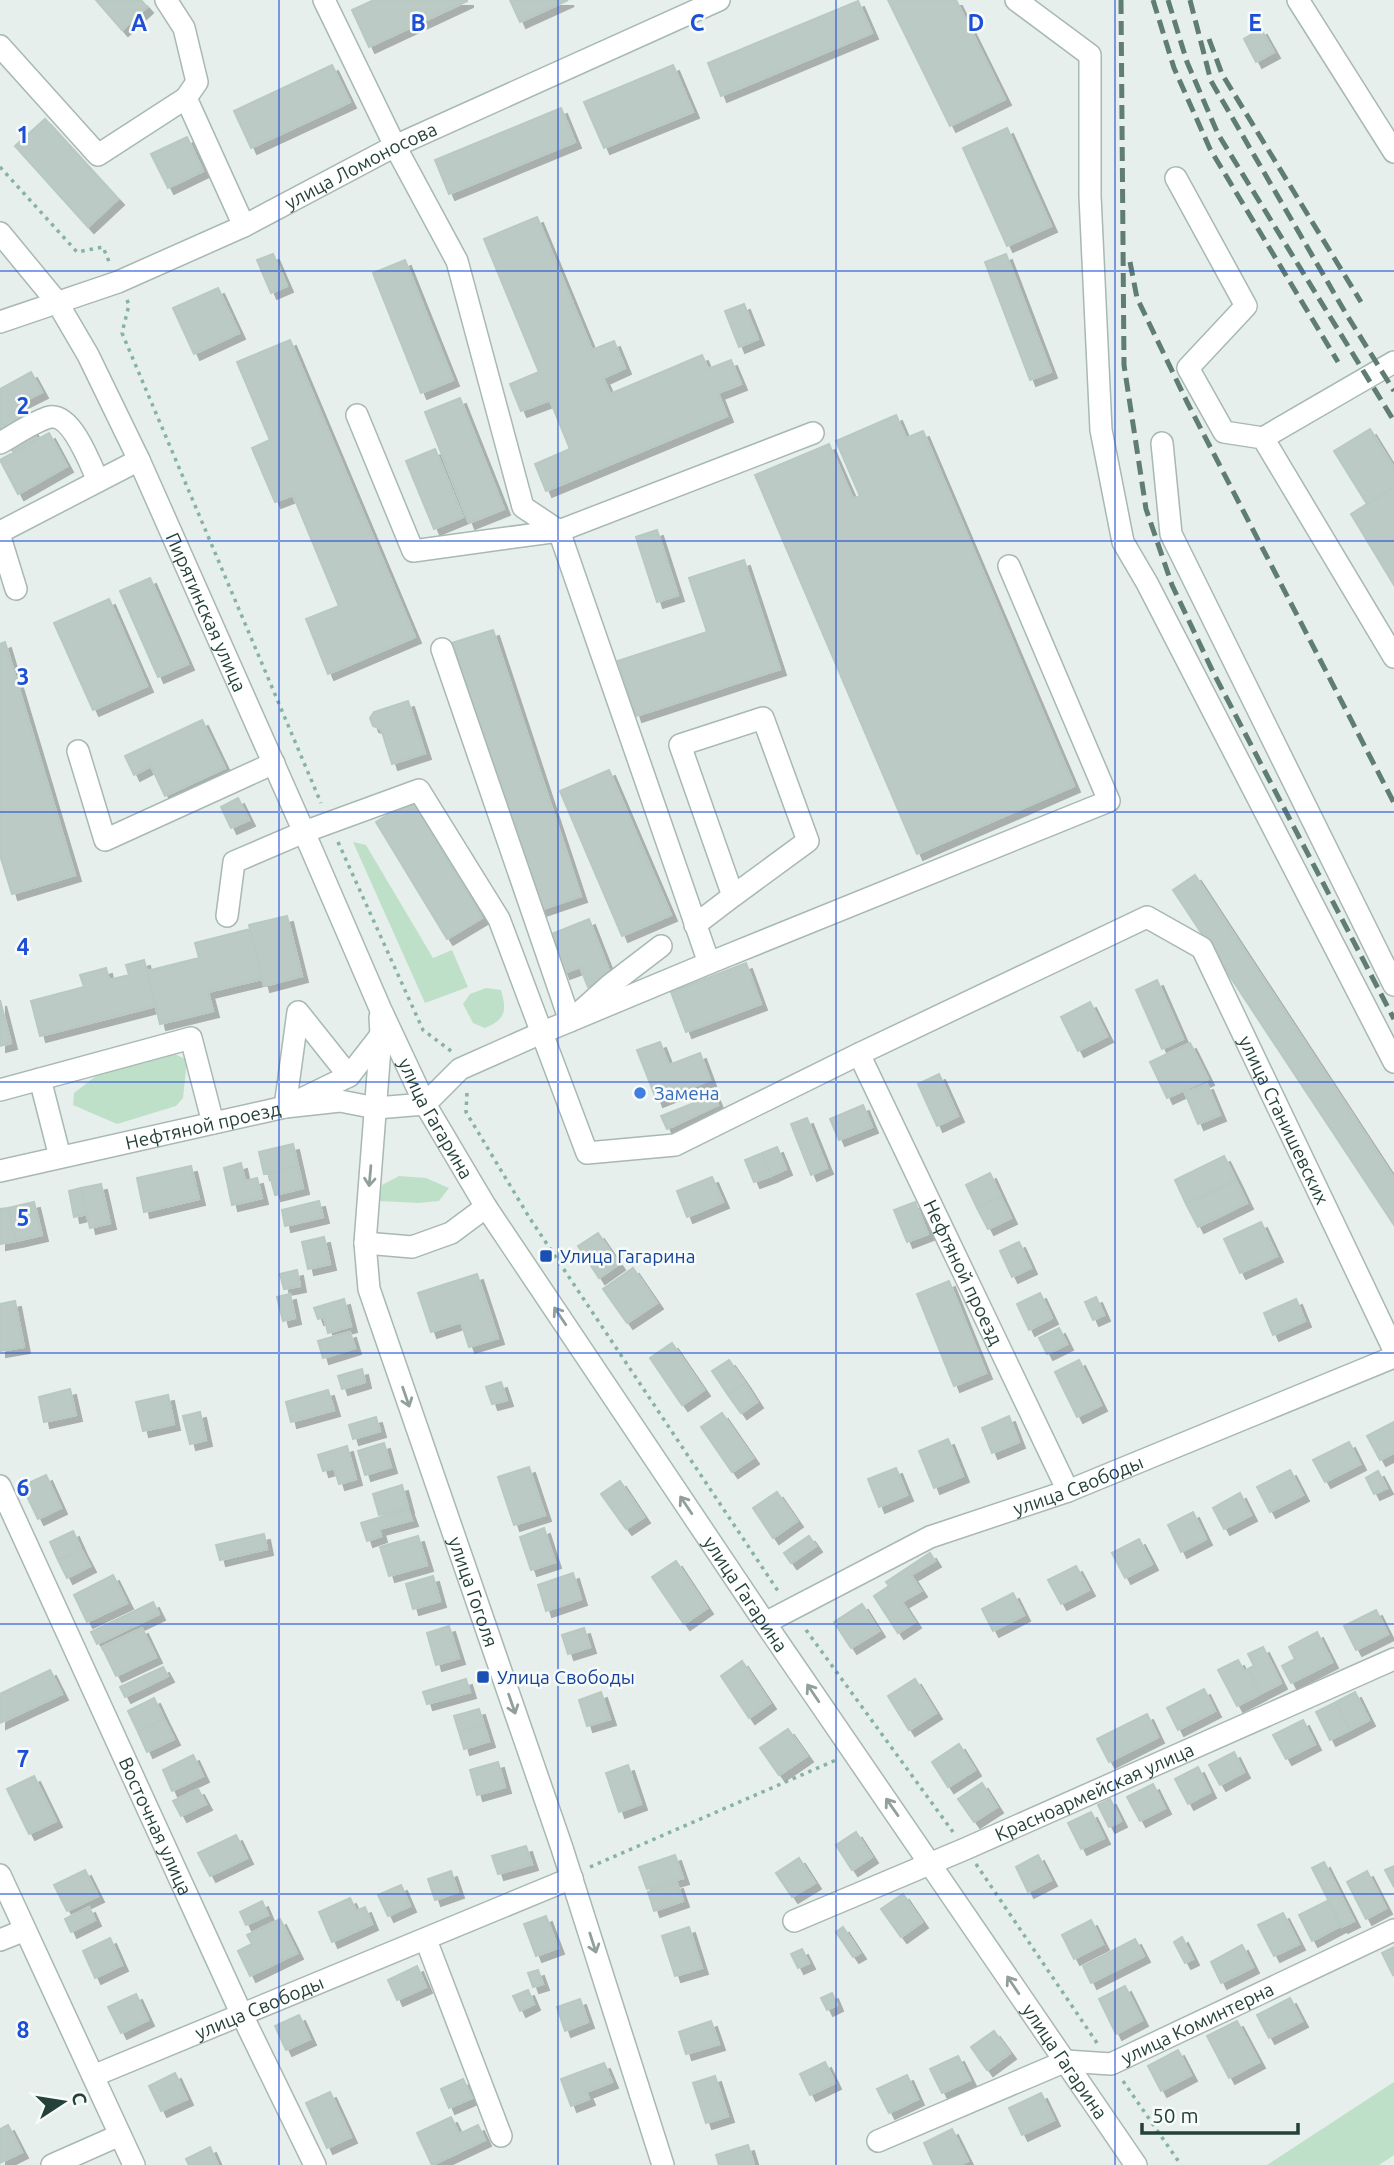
<svg xmlns="http://www.w3.org/2000/svg" width="1394" height="2165" font-family="Ubuntu,sans-serif">
  <style>
    .green { fill: #bfe0c8 }
    .building { fill: #bbcac4; stroke: #b8c9c2; stroke-width: 2; filter: url(#shadow) }
    .lines { fill: none; stroke-linecap: round; stroke-linejoin: round }
    .minor-casing { stroke: #a8b8b2; stroke-width: 24 }
    .path { stroke: #86b3a5; stroke-width: 3.5; stroke-dasharray: 3.5 5; stroke-linecap: butt }
    .minor { stroke: #fff; stroke-width: 21 }
    .rail { stroke: #5f7d75; stroke-width: 5; stroke-dasharray: 14 7; stroke-linecap: butt }
    .oneway { stroke: #92a09c }
    .grid { fill: none; stroke: #1d4ed8; stroke-width: 2; stroke-opacity: 0.55 }
    .shop-dot { fill: #3f7fe0; stroke: #f7fbf9; stroke-width: 2.5 }
    .transit-dot { fill: #1a4fb4; stroke: #f7fbf9; stroke-width: 2.5 }
    .labels { text-anchor: middle; stroke-width: 5; stroke-linejoin: round; paint-order: stroke }
    .street-label { font-size: 19px; fill: #24423a; stroke: #f7fbf9 }
    .shop-label { font-size: 19px; fill: #366cbe; stroke: #f7fbf9; text-anchor: start }
    .transit-label { font-size: 19px; fill: #164399; stroke: #f7fbf9; text-anchor: start }
    .grid-label { font-size: 23px; text-anchor: middle; font-weight: bold; fill: #1d4ed8; stroke: #f7fbf9; stroke-width: 5; stroke-linejoin: round; paint-order: stroke }
  </style>
  <defs>
    <filter id="shadow"><feDropShadow dx="6" dy="6" stdDeviation="0" flood-color="#0004"/></filter>
  </defs>
  <rect width="100%" height="100%" fill="#e6efeb"/>
  <path class="green" d="M353 842 366 845 433 958 452 950 468 987 425 1003Z
    M486 988 501 990C507 1011 506 1019 485 1028L473 1023 463 1004 470 994Z
    M167 1050 187 1060 183 1098 176 1106 117 1124 73 1105 74 1093 119 1058Z
    M399 1176 426 1178 449 1188 439 1201 419 1203 379 1201 382 1185Z
    M1394 2082V2155L1379 2165H1267Z"/>
  <path class="building" d="M96 0H141L147 7 122 30Z
    M374 0H467V1L369 47 352 10Z
    M510 0H568L520 22Z
    M888 0H956L1005 99 950 126Z
    M858 1 872 33 721 96 708 63Z
    M1261 29 1274 52 1256 62 1244 39Z
    M332 65 350 102 251 148 234 111Z
    M673 65 693 112 604 148 584 102Z
    M561 108 575 142 449 194 435 160Z
    M45 119 118 199 88 227 15 146Z
    M1007 128 1051 226 1007 246 963 148Z
    M187 137 203 171 168 188 151 154Z
    M537 217 592 350 614 341 625 368 603 378 610 394 702 355 708 369 731 360 741 384 718 393 727 416 546 491 535 464 570 449 550 400 521 411 510 384 539 372 484 239Z
    M273 254 287 286 271 293 257 260Z
    M1006 254 1051 372 1030 380 985 262Z
    M405 260 453 380 421 393 373 273Z
    M218 288 239 333 194 354 173 308Z
    M744 304 758 339 739 347 725 311Z
    M290 340 415 637 328 674 306 619 339 606 293 495 275 502 252 448 270 440 237 362Z
    M31 372 42 392 18 404 37 439 13 452 0 427V389Z
    M460 398 504 509 469 523 425 412Z
    M896 415 906 438 923 431 1074 786 917 854 755 475 829 444 853 499 860 496 836 441Z
    M1370 429 1394 468V487L1367 504 1334 451Z
    M49 433 67 466 18 494 0 460Z
    M435 449 463 517 434 529 406 461Z
    M1394 487V585L1351 514Z
    M657 530 678 595 657 602 636 537Z
    M744 560 780 669 636 716 618 661 707 632 689 578Z
    M150 578 188 664 158 677 120 591Z
    M109 599 147 686 93 710 54 623Z
    M493 630 581 896 540 910 452 643Z
    M5 642 75 875 12 894 0 855V644Z
    M408 701 425 753 392 764 381 729 373 726 370 718 374 712Z
    M202 720 225 768 165 796 151 766 134 775 125 756Z
    M609 770 671 915 622 936 560 791Z
    M238 798 249 820 231 828 221 807Z
    M412 800 482 918 447 939 376 822Z
    M1195 875 1394 1178V1225L1173 890Z
    M287 916 302 976 264 986 249 925Z
    M589 919 612 978 588 987 580 967 564 973 549 935Z
    M250 929 262 979 208 992 213 1011 160 1024 147 971 199 958 195 943Z
    M144 960 156 1006 40 1036 31 1001 84 987 80 975 106 968 109 980 129 975 126 965Z
    M746 963 761 1004 686 1032 671 992Z
    M1157 980 1183 1039 1162 1049 1136 990Z
    M0 1000 11 1043 0 1046Z
    M1090 1002 1107 1036 1078 1051 1061 1017Z
    M660 1042 669 1065 700 1053 710 1080 657 1101 637 1050Z
    M1190 1043 1208 1079 1167 1098 1150 1062Z
    M939 1074 958 1116 937 1126 918 1084Z
    M1207 1084 1220 1115 1198 1124 1185 1093Z
    M714 1095 718 1105 667 1129 661 1116Z
    M863 1105 872 1127 839 1140 830 1119Z
    M807 1118 827 1168 811 1175 791 1124Z
    M293 1144 298 1166 264 1174 259 1152Z
    M777 1147 786 1169 771 1176 762 1153Z
    M762 1153 771 1176 754 1182 745 1160Z
    M1224 1156 1236 1180 1186 1204 1175 1180Z
    M241 1163 245 1181 257 1178 262 1198 232 1205 224 1168Z
    M191 1166 199 1199 144 1212 137 1178Z
    M298 1166 303 1188 275 1195 269 1172Z
    M990 1173 1001 1197 977 1208 966 1185Z
    M712 1177 723 1202 687 1217 677 1191Z
    M1236 1180 1247 1203 1198 1227 1186 1204Z
    M101 1184 110 1223 90 1228 81 1188Z
    M81 1188 87 1214 74 1217 69 1191Z
    M1001 1197 1011 1218 988 1229 977 1208Z
    M319 1201 323 1217 285 1226 282 1210Z
    M34 1202 42 1235 16 1241 8 1208Z
    M915 1202 928 1234 907 1242 894 1210Z
    M8 1208 16 1241 0 1244V1209Z
    M1261 1222 1277 1256 1240 1273 1224 1239Z
    M598 1233 619 1264 599 1278 578 1246Z
    M324 1237 330 1264 308 1269 302 1242Z
    M1019 1242 1031 1268 1012 1277 1000 1251Z
    M633 1268 657 1303 627 1323 603 1289Z
    M297 1270 300 1286 284 1289 280 1274Z
    M477 1274 498 1338 469 1347 461 1322 431 1332 418 1293Z
    M949 1281 986 1373 954 1386 917 1294Z
    M1040 1293 1052 1318 1029 1330 1017 1304Z
    M290 1294 295 1318 283 1321 277 1297Z
    M1096 1297 1104 1315 1093 1320 1085 1302Z
    M344 1299 351 1326 328 1333 324 1317 318 1319 314 1308Z
    M1296 1299 1305 1321 1273 1335 1264 1313Z
    M15 1301 24 1347 0 1351V1304Z
    M1059 1328 1067 1344 1047 1354 1039 1338Z
    M350 1332 355 1348 323 1358 318 1341Z
    M672 1343 704 1390 682 1405 650 1358Z
    M729 1360 745 1383 728 1395 712 1371Z
    M1079 1360 1101 1405 1077 1417 1055 1372Z
    M362 1369 365 1382 342 1389 338 1376Z
    M501 1382 507 1400 492 1404 486 1387Z
    M745 1383 757 1402 741 1413 728 1395Z
    M70 1389 76 1415 44 1422 39 1397Z
    M328 1390 334 1410 291 1422 286 1402Z
    M168 1395 174 1424 143 1431 136 1402Z
    M200 1412 206 1440 190 1444 183 1416Z
    M722 1413 753 1458 732 1472 701 1427Z
    M1009 1416 1019 1442 992 1453 982 1428Z
    M376 1417 380 1431 353 1439 349 1425Z
    M1394 1422V1453L1380 1460 1367 1436Z
    M948 1439 963 1476 934 1488 919 1451Z
    M1349 1442 1360 1464 1325 1482 1313 1460Z
    M384 1443 391 1467 365 1475 358 1451Z
    M347 1446 356 1479 339 1484 334 1468 323 1471 318 1455Z
    M529 1467 545 1515 514 1525 498 1477Z
    M896 1468 907 1495 879 1507 868 1479Z
    M1290 1470 1303 1495 1270 1512 1257 1487Z
    M1378 1471 1387 1488 1374 1494 1366 1478Z
    M46 1475 61 1508 38 1519 22 1486Z
    M620 1481 644 1517 626 1529 601 1494Z
    M402 1485 408 1507 379 1515 373 1494Z
    M777 1492 797 1521 773 1538 753 1508Z
    M1240 1493 1251 1515 1224 1529 1213 1508Z
    M408 1509 412 1520 379 1529 381 1536 367 1541 361 1523Z
    M1193 1512 1206 1539 1181 1552 1168 1525Z
    M544 1528 555 1562 531 1570 520 1537Z
    M73 1531 81 1549 58 1560 50 1542Z
    M264 1534 267 1549 220 1560 216 1545Z
    M418 1536 427 1565 389 1576 380 1547Z
    M809 1536 816 1546 791 1563 784 1553Z
    M1139 1539 1152 1564 1125 1578 1112 1553Z
    M81 1549 90 1566 67 1578 58 1560Z
    M930 1553 935 1561 911 1575 921 1591 902 1602 915 1622 898 1633 874 1596 889 1586 886 1582Z
    M676 1561 707 1608 684 1624 652 1577Z
    M1076 1566 1089 1590 1061 1604 1048 1580Z
    M573 1573 581 1599 546 1611 538 1585Z
    M113 1575 127 1603 87 1622 74 1595Z
    M433 1576 440 1601 413 1609 406 1584Z
    M1013 1593 1024 1615 993 1631 982 1609Z
    M153 1602 159 1614 97 1644 91 1632Z
    M862 1604 879 1631 851 1648 834 1622Z
    M1376 1610 1388 1634 1356 1650 1344 1626Z
    M449 1626 459 1658 436 1665 427 1633Z
    M142 1628 156 1657 116 1676 102 1647Z
    M584 1628 590 1647 568 1654 562 1635Z
    M1317 1632 1332 1662 1291 1683 1282 1666 1295 1659 1289 1647Z
    M1263 1647 1281 1683 1260 1694 1248 1669 1254 1666 1248 1654Z
    M1238 1660 1244 1671 1248 1669 1260 1694 1237 1706 1218 1670Z
    M742 1661 770 1703 749 1718 721 1676Z
    M163 1667 168 1676 125 1697 120 1687Z
    M50 1670 62 1694 0 1723V1694Z
    M466 1679 470 1692 427 1704 423 1692Z
    M915 1679 936 1713 909 1730 888 1696Z
    M1204 1689 1215 1711 1178 1730 1167 1708Z
    M601 1692 610 1719 587 1726 579 1700Z
    M1355 1692 1369 1720 1350 1730 1336 1702Z
    M154 1698 164 1719 138 1732 128 1711Z
    M1336 1702 1350 1730 1330 1740 1316 1712Z
    M479 1709 484 1725 459 1732 454 1716Z
    M1147 1714 1158 1737 1109 1762 1097 1739Z
    M164 1719 174 1739 147 1752 138 1732Z
    M1303 1720 1315 1744 1286 1759 1273 1735Z
    M484 1725 489 1741 464 1749 459 1732Z
    M788 1729 807 1756 779 1775 760 1748Z
    M959 1744 975 1770 948 1787 932 1762Z
    M1234 1752 1244 1772 1220 1785 1209 1765Z
    M193 1755 203 1776 172 1791 163 1770Z
    M498 1762 505 1787 477 1795 470 1770Z
    M628 1765 641 1804 619 1812 606 1773Z
    M1198 1767 1210 1792 1188 1804 1175 1779Z
    M34 1776 56 1821 29 1834 7 1789Z
    M982 1783 997 1807 974 1822 958 1799Z
    M1153 1784 1165 1808 1140 1821 1127 1797Z
    M198 1789 206 1804 181 1816 173 1801Z
    M1110 1799 1121 1821 1109 1827 1098 1805Z
    M1091 1812 1104 1838 1081 1849 1068 1823Z
    M856 1832 872 1857 852 1870 836 1845Z
    M236 1835 247 1858 210 1876 198 1853Z
    M526 1846 532 1864 498 1874 492 1856Z
    M675 1855 683 1878 647 1889 639 1867Z
    M1038 1855 1051 1880 1028 1892 1016 1867Z
    M799 1858 815 1883 792 1897 776 1873Z
    M1324 1862 1354 1921 1342 1927 1312 1868Z
    M1394 1866V1887L1385 1870Z
    M85 1870 98 1896 67 1911 54 1885Z
    M451 1871 458 1892 435 1900 428 1879Z
    M1367 1871 1386 1908 1366 1919 1347 1882Z
    M677 1883 683 1901 654 1911 648 1892Z
    M401 1885 410 1906 388 1916 378 1895Z
    M903 1894 922 1922 901 1937 881 1909Z
    M350 1898 356 1911 365 1907 372 1924 332 1942 319 1912Z
    M262 1901 268 1915 246 1925 240 1912Z
    M1327 1901 1340 1926 1312 1941 1299 1915Z
    M89 1907 95 1920 71 1932 65 1919Z
    M1283 1913 1299 1944 1274 1956 1258 1925Z
    M546 1916 558 1948 536 1956 524 1924Z
    M280 1919 297 1953 250 1976 238 1951 252 1944 247 1935Z
    M1091 1920 1103 1944 1074 1959 1062 1935Z
    M689 1927 702 1968 675 1976 662 1936Z
    M843 1927 860 1953 853 1957 836 1932Z
    M1182 1937 1193 1959 1185 1963 1174 1942Z
    M110 1938 122 1965 95 1978 83 1951Z
    M1135 1939 1144 1956 1091 1983 1083 1966Z
    M1242 1945 1253 1967 1221 1983 1211 1962Z
    M1394 1947V1974L1393 1975 1382 1953Z
    M802 1949 809 1963 798 1968 791 1954Z
    M417 1966 426 1987 397 2000 388 1980Z
    M538 1970 543 1984 533 1987 528 1973Z
    M1125 1986 1142 2020 1116 2034 1099 1999Z
    M528 1990 534 2004 520 2011 513 1996Z
    M832 1993 837 2005 827 2010 821 1998Z
    M136 1994 148 2020 121 2033 108 2007Z
    M1290 1998 1302 2021 1269 2038 1257 2015Z
    M580 1999 588 2022 565 2031 557 2007Z
    M299 2015 310 2039 286 2050 275 2026Z
    M711 2021 719 2044 686 2054 679 2032Z
    M1237 2021 1259 2062 1229 2078 1207 2036Z
    M994 2031 1010 2053 987 2070 971 2047Z
    M1178 2050 1191 2075 1161 2091 1148 2066Z
    M958 2056 970 2080 942 2093 930 2069Z
    M825 2062 835 2083 810 2095 800 2074Z
    M604 2063 612 2082 586 2092 589 2099 571 2106 561 2079Z
    M175 2073 187 2099 161 2111 149 2086Z
    M907 2075 918 2099 889 2113 877 2089Z
    M715 2076 728 2116 706 2123 693 2083Z
    M463 2079 472 2098 449 2108 441 2089Z
    M330 2092 351 2137 327 2148 306 2103Z
    M1041 2093 1054 2120 1022 2135 1009 2108Z
    M451 2117 459 2134 478 2125 485 2140 432 2165 417 2133Z
    M8 2125 22 2152 0 2163V2129Z
    M952 2129 968 2161 960 2165H934L924 2143Z
    M748 2145 754 2165H719L716 2155Z
    M210 2147 218 2165H189L186 2159Z"/>
  <g class="lines">
    <g class="minor-casing">
      <g id="minor">
        <path d="M166 0 184 28 197 82 186 98"/>
        <path d="M324 0 395 146 457 261 523 507 559 531 813 433"/>
        <path d="M1016 0 1090 55V196L1101 430 1123 542 1147 583 1394 1062"/>
        <path d="M1298 0 1394 152"/>
        <path d="M0 46 98 155 186 98 244 226"/>
        <path d="M1176 178 1246 306 1188 368 1224 432 1263 438 1394 657"/>
        <path id="s1" d="M0 233 57 302 88 355 139 460 304 832 380 1008 425 1104 486 1207 765 1623 1136 2165"/>
        <path id="s2" d="M0 322 118 282 244 226 395 146 719 0"/>
        <path d="M1263 438 1394 362"/>
        <path d="M0 443C13 436 36 420 50 417 72 414 90 463 98 481"/>
        <path d="M1162 443 1171 534 1394 985"/>
        <path d="M0 532 139 460"/>
        <path d="M0 537 16 589"/>
        <path d="M442 649 570 1021 610 985 661 946"/>
        <path d="M78 751 105 840 274 763"/>
        <path id="s3" d="M227 916 234 862 304 832 419 790 499 919 587 1153 675 1145 859 1054 1147 917 1202 948 1394 1350"/>
        <path d="M695 925 733 896 680 745 763 718 808 841 733 896"/>
        <path d="M709 963 1109 801 1009 566"/>
        <path id="s4" d="M380 1017 381 1035 365 1243 369 1289 562 1848 663 2165"/>
        <path id="s5" d="M859 1054 1068 1491"/>
        <path d="M40 1079 60 1157"/>
        <path d="M0 1090 191 1038 213 1123"/>
        <path d="M285 1107 340 1101 376 1108 425 1104 460 1069 541 1033 709 963 559 531 413 551 357 415"/>
        <path d="M285 1107 298 1012 349 1076"/>
        <path id="s6" d="M0 1171 285 1107 349 1076 381 1035"/>
        <path d="M365 1243 412 1247 451 1233 486 1207"/>
        <path id="s7" d="M0 1486 242 2015 315 2165"/>
        <path id="s8" d="M765 1623 930 1537 1068 1491 1394 1357"/>
        <path d="M0 1875 134 2165"/>
        <path id="s9" d="M794 1921 965 1849 1394 1659"/>
        <path d="M0 1940 25 1930"/>
        <path d="M426 1940 501 2136"/>
        <path id="s10" d="M93 2076 572 1878"/>
        <path id="s11" d="M878 2141 1066 2061 1111 2064 1394 1930"/>
        <path d="M52 2165 120 2135"/>
      </g>
    </g>
    <path class="path" d="M0 167 77 252 103 247 110 264
      M127 300 129 305 122 333 321 803
      M338 842 423 1030 451 1051
      M467 1093 466 1112 529 1217 778 1591
      M806 1630 953 1832
      M976 1864 1097 2043
      M590 1867 836 1760
      M1123 2081 1181 2165"/>
    <use href="#minor" class="minor"/>
    <path class="rail" d="M1121 0 1124 365 1146 509 1172 585 1213 672 1394 1019
      M1153 0 1174 68 1210 149 1338 362
      M1168 0 1187 62 1218 134 1394 421
      M1190 0 1211 81 1345 312 1394 391
      M1209 39 1222 74 1361 302
      M1130 262 1137 298 1187 402 1394 803"/>
  </g>
  <defs><path id="oneway-shaft" d="M-6 0H5M1.5-3L5.5 0L1.5 3" fill="none" stroke-width="1.6" stroke-linecap="round" stroke-linejoin="round" transform="scale(1.75)"/></defs>
  <g class="oneway">
    <use href="#oneway-shaft" transform="translate(370 1176) rotate(95)"/>
    <use href="#oneway-shaft" transform="translate(560 1316) rotate(-124)"/>
    <use href="#oneway-shaft" transform="translate(406 1397) rotate(71)"/>
    <use href="#oneway-shaft" transform="translate(686 1505) rotate(-124)"/>
    <use href="#oneway-shaft" transform="translate(813 1693) rotate(-124)"/>
    <use href="#oneway-shaft" transform="translate(512 1704) rotate(71)"/>
    <use href="#oneway-shaft" transform="translate(892 1807) rotate(-125)"/>
    <use href="#oneway-shaft" transform="translate(593 1943) rotate(72)"/>
    <use href="#oneway-shaft" transform="translate(1013 1985) rotate(-124)"/>
  </g>
  <path class="grid" d="M279 0V2165M558 0V2165M836 0V2165M1115 0V2165M0 271H1394M0 541H1394M0 812H1394M0 1082H1394M0 1353H1394M0 1624H1394M0 1894H1394"/>
  <circle class="shop-dot" cx="640" cy="1093" r="7"/>
  <g class="transit-dot">
    <rect x="539" y="1249" width="14" height="14" rx="3.5"/>
    <rect x="476" y="1670" width="14" height="14" rx="3.5"/>
  </g>
  <g class="labels">
    <g class="street-label">
      <text dy="7" stroke="none"><textPath href="#s2" startOffset="394">улица Ломоносова</textPath></text>
      <text dy="7" stroke="none"><textPath href="#s1" startOffset="434">Пирятинская улица</textPath></text>
      <text dy="7" stroke="none"><textPath href="#s1" startOffset="990">улица Гагарина</textPath></text>
      <text dy="7" stroke="none"><textPath href="#s3" startOffset="1521">улица Станишевских</textPath></text>
      <text dy="7" stroke="none"><textPath href="#s6" startOffset="208">Нефтяной проезд</textPath></text>
      <text dy="7" stroke="none"><textPath href="#s5" startOffset="242">Нефтяной проезд</textPath></text>
      <text dy="7" stroke="none"><textPath href="#s8" startOffset="343">улица Свободы</textPath></text>
      <text dy="7" stroke="none"><textPath href="#s4" startOffset="593">улица Гоголя</textPath></text>
      <text dy="7" stroke="none"><textPath href="#s1" startOffset="1558">улица Гагарина</textPath></text>
      <text dy="7" stroke="none"><textPath href="#s9" startOffset="327">Красноармейская улица</textPath></text>
      <text dy="7" stroke="none"><textPath href="#s7" startOffset="374">Восточная улица</textPath></text>
      <text dy="7" stroke="none"><textPath href="#s10" startOffset="180">улица Свободы</textPath></text>
      <text dy="7" stroke="none"><textPath href="#s11" startOffset="345">улица Коминтерна</textPath></text>
      <text dy="7" stroke="none"><textPath href="#s1" startOffset="2124">улица Гагарина</textPath></text>
    </g>
    <g class="shop-label">
      <text x="654" y="1100">Замена</text>
    </g>
    <g class="transit-label">
      <text x="560" y="1263">Улица Гагарина</text>
      <text x="497" y="1684">Улица Свободы</text>
    </g>
  </g>
  <g class="grid-label">
    <text x="139" y="31">A</text>
    <text x="418" y="31">B</text>
    <text x="697" y="31">C</text>
    <text x="976" y="31">D</text>
    <text x="1255" y="31">E</text>
    <text x="23" y="143">1</text>
    <text x="23" y="414">2</text>
    <text x="23" y="685">3</text>
    <text x="23" y="955">4</text>
    <text x="23" y="1226">5</text>
    <text x="23" y="1496">6</text>
    <text x="23" y="1767">7</text>
    <text x="23" y="2038">8</text>
  </g>
  <g transform="translate(63 2102) rotate(78)" stroke="#f7fbf9" stroke-width="5" paint-order="stroke">
  <path d="M0-5L12 26L0 18L-12 26Z" fill="#24423a"/>
  <text y="-10" font-size="19" font-weight="bold" text-anchor="middle" fill="#24423a">С</text>
  </g>
  <path d="M1142 2123v10h156v-10" fill="none" stroke="#24423a" stroke-width="3.5"/>
  <text x="1152" y="2123" font-size="21" fill="#24423a" stroke="#f7fbf9" stroke-width="5" paint-order="stroke">50 m</text>
</svg>
